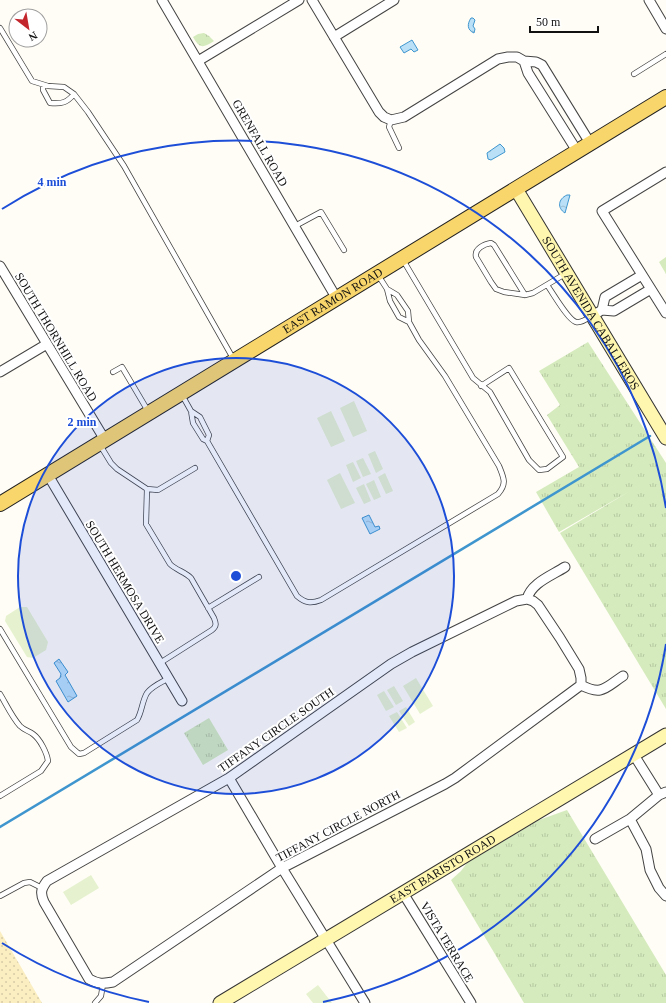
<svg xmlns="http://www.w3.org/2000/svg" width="666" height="1003" font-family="Georgia,serif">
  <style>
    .grass { fill: url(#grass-tufts) }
    .sand { fill: url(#sand-dots) }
    .pitch { fill: #e6f2cf }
    .water { fill: url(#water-ripples); stroke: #3f96cf }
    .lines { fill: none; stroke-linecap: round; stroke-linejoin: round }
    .stream { stroke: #3f96cf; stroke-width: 2.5 }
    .lane-casing { stroke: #444; stroke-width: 6 }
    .street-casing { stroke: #444; stroke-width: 11 }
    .secondary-casing { stroke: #333; stroke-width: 15 }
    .primary-casing { stroke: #222; stroke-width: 16 }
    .lane { stroke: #fff; stroke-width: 4.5 }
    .street { stroke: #fff; stroke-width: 9 }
    .secondary { stroke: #fff6b0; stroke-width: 13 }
    .primary { stroke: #f9d66b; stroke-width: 14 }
    .ring { fill: none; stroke: #1d4ed8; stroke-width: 2 }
    .labels { text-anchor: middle; stroke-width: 4; stroke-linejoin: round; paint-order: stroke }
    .street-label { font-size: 12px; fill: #111; stroke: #fff }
    .centre { fill: #1d4ed8; stroke: #fff; stroke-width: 2 }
    .ring-label { font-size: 12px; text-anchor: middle; font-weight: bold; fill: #1d4ed8; stroke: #fff; stroke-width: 4; stroke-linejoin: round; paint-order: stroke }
  </style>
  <defs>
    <pattern id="grass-tufts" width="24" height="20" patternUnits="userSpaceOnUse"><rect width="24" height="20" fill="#d5ebbd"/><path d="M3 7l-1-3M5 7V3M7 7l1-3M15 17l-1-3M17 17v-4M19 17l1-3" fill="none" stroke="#b6c8a1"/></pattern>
    <pattern id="sand-dots" width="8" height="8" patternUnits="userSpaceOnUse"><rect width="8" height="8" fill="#fbeec1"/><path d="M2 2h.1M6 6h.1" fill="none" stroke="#d6cba5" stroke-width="1.8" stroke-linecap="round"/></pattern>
    <pattern id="water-ripples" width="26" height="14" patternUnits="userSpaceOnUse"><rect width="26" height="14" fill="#b9e0f7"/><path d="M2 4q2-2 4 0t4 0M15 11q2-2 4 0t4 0" fill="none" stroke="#9ebfd3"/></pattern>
  </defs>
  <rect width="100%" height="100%" fill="#fffdf5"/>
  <path class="grass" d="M204 33 209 36 214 41C203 48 200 49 193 37L198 34Z
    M666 257V274L659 262Z
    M588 342 666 463V709L560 533 630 491 559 532 536 492 579 467 547 415 560 405 539 371Z
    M209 718 228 750 203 765 184 733Z
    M567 810 666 975V1003H524L451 880 461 871 467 863 539 820Z"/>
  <path class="sand" d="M0 931 42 1003H0Z"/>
  <path class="pitch" d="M354 401 367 431 353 437 340 408Z
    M331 411 345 441 331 447 317 418Z
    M375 451 383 469 376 473 368 454Z
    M363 458 371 474 363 477 356 461Z
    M353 462 361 478 353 482 346 465Z
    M340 473 355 503 341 509 327 480Z
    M385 473 393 491 386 494 378 477Z
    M374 480 381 497 374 500 366 484Z
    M364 484 371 501 364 504 356 488Z
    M20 607H27L48 642 46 650 33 658 27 657 5 621 6 616Z
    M416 678 433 706 420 714 403 686Z
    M394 686 403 701 396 705 387 690Z
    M384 691 394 707 386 711 377 695Z
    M406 707 415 722 409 726 399 711Z
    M397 712 407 728 399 732 389 716Z
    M91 875 99 888 71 905 63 892Z
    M318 985 332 1003H313L306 994Z"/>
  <path class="water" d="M471 18H473L475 20 473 26 475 29 474 33C467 30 467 24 471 18Z
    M412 40 418 50 414 52 411 49 404 53 400 47Z
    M500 144 504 148 505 152 491 160 488 159 487 153Z
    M567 195H570L565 213C557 208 558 199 567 195Z
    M369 515 375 527 379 526 380 529 370 534 362 518Z
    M59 659 68 672 65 675 77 696 68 702 56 681 60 678 61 674 54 663Z"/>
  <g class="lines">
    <path class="stream" d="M0 827 650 436"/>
    <g class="lane-casing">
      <path id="lane" d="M0 28 32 81 48 86 64 87 74 94 88 112 124 166 234 360
        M634 74 666 54
        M43 85V90L50 103C61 104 67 103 74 94
        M391 120 389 127 399 148
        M295 226 321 212 344 250
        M403 260 473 378 490 392 529 460 539 470 547 469 563 457 509 368 481 386
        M378 275 387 289 390 301 399 317 409 322
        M547 285C553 293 568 320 576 322 581 323 587 319 591 316
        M525 295 494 245 491 243C484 244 474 249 476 257L491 282 496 289 504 292 525 295 533 293 565 274
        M113 372 122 367 148 411
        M182 395 191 411 193 423 203 439 207 441 297 596C305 603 311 604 321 600L498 494C507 484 504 478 499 466L445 376 419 340 409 322 408 311 397 295 387 289
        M191 411 200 417 209 435 207 441
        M100 445 111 463 117 469 147 489 158 490 195 468
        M147 489 146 524 170 564C176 570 185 572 191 578L214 618C216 623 217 626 212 630L160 663
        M208 608 259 577
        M0 629 71 747 79 754 84 753 137 720C142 712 142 701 147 693 152 686 162 682 169 678
        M0 694C6 704 12 717 20 726 24 730 29 731 33 734 40 739 47 753 48 761L41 771 0 796
        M0 896 24 883 30 882 42 888
        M95 1003 101 996 103 984"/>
    </g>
    <g class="street-casing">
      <path id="street" d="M162 0 337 299
        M312 0 379 112 384 117 391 120 404 117 498 59 508 57H517L524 61 536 62 542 65 590 143
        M649 0 666 29
        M334 37 394 0
        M198 61 299 0
        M524 61 528 73 577 151
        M666 172 602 211 666 313
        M0 266 105 440
        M602 310 605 297 642 275
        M592 316 602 310 614 311 651 289
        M0 372 47 344
        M48 475 182 701
        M527 599 533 601 538 605 560 638 579 669 581 678V685L455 778 445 784 282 868 113 982C103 984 98 984 89 979L44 902C40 893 41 889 47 881L229 778 391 664 412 652 516 601Z
        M527 599C531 583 551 576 565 567
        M581 685C602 696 605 688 623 676
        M634 755 659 795
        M229 778 282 868 365 1003
        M630 819 646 849 650 870 659 888 666 896
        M595 839 630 819 659 795 666 792
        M403 893 471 1003"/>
    </g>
    <g class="secondary-casing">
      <g id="secondary">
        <path id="s1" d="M516 189 666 438"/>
        <path id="s2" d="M220 1003 666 735"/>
      </g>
    </g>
    <g class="primary-casing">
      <g id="primary">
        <path id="s3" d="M0 504 666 97"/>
      </g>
    </g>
    <use href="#lane" class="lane"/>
    <use href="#street" class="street"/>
    <use href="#secondary" class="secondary"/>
    <use href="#primary" class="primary"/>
  </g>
  <circle cx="236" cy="576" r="218" fill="#1d4ed8" fill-opacity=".12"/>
  <g class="ring">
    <circle cx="236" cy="576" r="218"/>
    <path d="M666 644A435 435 0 0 1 323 1002M149 1002A435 435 0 0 1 2 943M2 209A435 435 0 0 1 666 508"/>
  </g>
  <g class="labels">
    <g class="street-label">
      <text transform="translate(260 143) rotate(60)" y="4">GRENFALL ROAD</text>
      <text dy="4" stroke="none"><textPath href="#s3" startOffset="390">EAST RAMON ROAD</textPath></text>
      <text dy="4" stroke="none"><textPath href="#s1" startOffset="145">SOUTH AVENIDA CABALLEROS</textPath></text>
      <text transform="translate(56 337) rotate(59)" y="4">SOUTH THORNHILL ROAD</text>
      <text transform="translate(125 582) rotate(59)" y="4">SOUTH HERMOSA DRIVE</text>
      <text transform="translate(276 730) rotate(-35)" y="4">TIFFANY CIRCLE SOUTH</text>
      <text transform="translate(338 826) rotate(-28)" y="4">TIFFANY CIRCLE NORTH</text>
      <text dy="4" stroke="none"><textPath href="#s2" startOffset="260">EAST BARISTO ROAD</textPath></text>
      <text transform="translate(447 942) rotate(59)" y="4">VISTA TERRACE</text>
    </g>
  </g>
  <circle cx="236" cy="576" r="6" class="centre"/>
  <g class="ring-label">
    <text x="52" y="186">4 min</text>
    <text x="82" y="426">2 min</text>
  </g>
  <g transform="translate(28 28) rotate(149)"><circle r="19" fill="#ffffff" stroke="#a0a0a0"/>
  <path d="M0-3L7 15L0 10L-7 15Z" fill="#c4262e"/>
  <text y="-6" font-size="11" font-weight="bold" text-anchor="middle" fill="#111111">N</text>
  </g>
  <path d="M530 26v6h68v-6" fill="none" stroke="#111111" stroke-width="2"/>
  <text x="536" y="26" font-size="12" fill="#111111" stroke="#ffffff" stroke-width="3" paint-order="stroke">50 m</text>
</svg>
